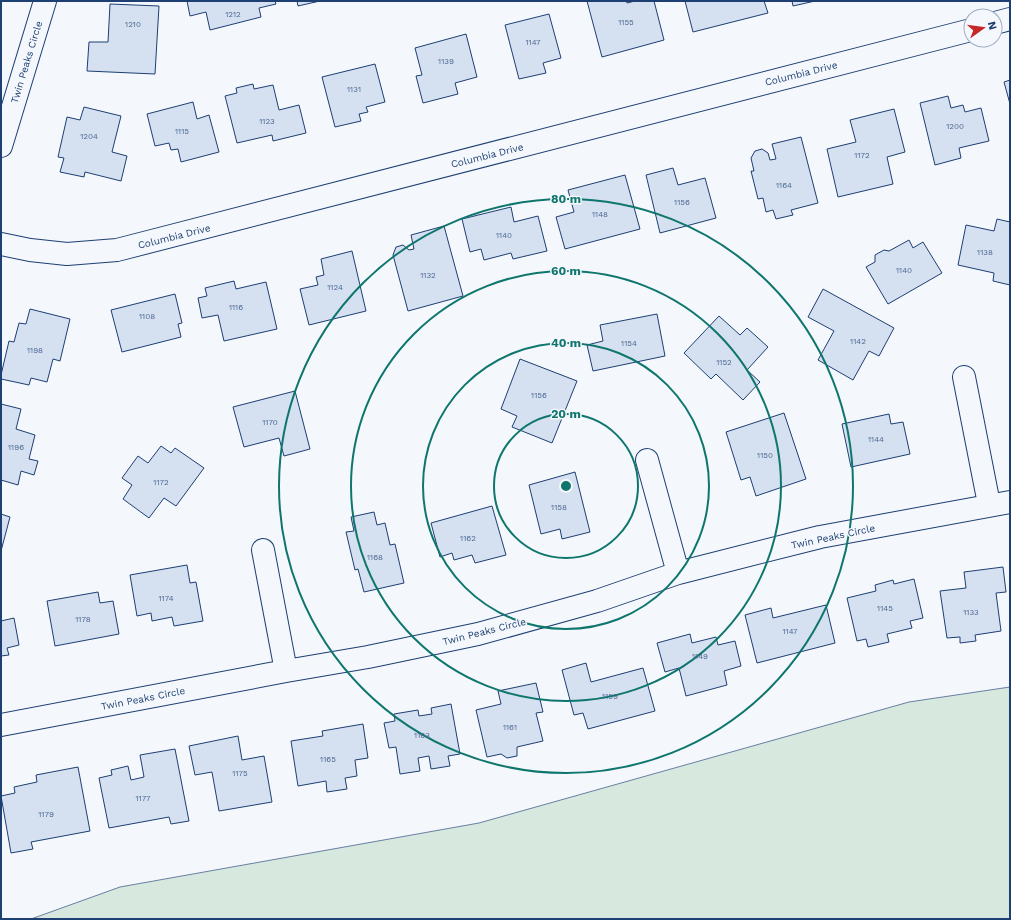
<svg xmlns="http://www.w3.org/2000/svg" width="1011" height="920" font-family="'Work Sans',sans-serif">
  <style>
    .green { fill: #d7e8df; stroke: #687fa3 }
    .building { fill: #d5e0f0; stroke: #1d3f73 }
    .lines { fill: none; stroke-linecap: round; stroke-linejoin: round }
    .minor-casing { stroke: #1d3f73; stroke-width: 24 }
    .minor { stroke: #f4f7fb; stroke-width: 22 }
    .ring { fill: none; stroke: #0f766e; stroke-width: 2 }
    .labels { text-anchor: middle; stroke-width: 3; stroke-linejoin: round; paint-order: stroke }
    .number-label { font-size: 8px; fill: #4b6792 }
    .street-label { font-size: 10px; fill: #1d3f73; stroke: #f4f7fb }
    .centre { fill: #0f766e; stroke: #f4f7fb; stroke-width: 2 }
    .ring-label { font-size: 12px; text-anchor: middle; font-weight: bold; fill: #0f766e; stroke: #f4f7fb; stroke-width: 3; stroke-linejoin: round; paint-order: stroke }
  </style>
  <rect width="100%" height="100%" fill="#f4f7fb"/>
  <path class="green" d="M1010 687V919H31L120 887 479 823 909 702Z"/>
  <path class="building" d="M187 1H275L276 4 259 8 261 17 210 30 206 12 190 16Z
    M297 1H320L298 6Z
    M587 1H626L627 3 635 1H654L664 40 602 57Z
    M685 1H764L768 13 693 32Z
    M792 1H815L793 6Z
    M110 4 159 6 155 74 87 71 89 42H108Z
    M549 14 561 58 543 63 546 73 519 79 505 25Z
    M466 34 477 77 455 83 458 94 423 103 416 76 422 75 415 48Z
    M375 64 385 102 366 107 368 112 359 114 361 121 335 127 322 77Z
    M1010 80V104L1004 82Z
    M253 84 254 89 273 85 279 110 299 105 306 133 273 141 272 135 237 143 225 96 237 93 236 88Z
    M948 96 951 108 963 105 965 112 981 108 989 141 959 148 961 158 935 165 920 103Z
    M193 102 197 119 209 115 219 152 181 162 178 149 171 150 169 143 155 146 147 114Z
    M84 107 121 116 112 152 127 156 121 181 85 172 84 177 60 172 64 158 58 157 67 117 80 120Z
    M894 109 905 152 887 157 893 184 838 197 827 149 856 142 850 120Z
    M801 137 818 203 791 210 793 215 776 219 773 210 766 212 763 198 758 199 751 171H754L751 158 755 151 762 149 768 153 770 160 776 159 772 144Z
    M673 168 678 185 705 178 716 218 660 233 646 175Z
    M625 175 640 229 565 249 556 217 574 212 568 190Z
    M511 207 514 222 538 216 547 251 513 259 511 253 484 260 481 249 470 252 462 219Z
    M997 219 1010 222V285L993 281 994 273 958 265 966 225 994 231Z
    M444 226 463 296 408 311 393 255 396 247 403 245 409 250 414 249 411 235Z
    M909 240 913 248 923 242 942 273 888 304 866 267 875 262V255L884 250 889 251Z
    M352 251 366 311 309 325 300 289 318 285 316 277 324 275 321 259Z
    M234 281 236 289 266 282 277 329 224 341 218 315 202 318 198 298 207 296 205 288Z
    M823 289 894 328 879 356 869 351 853 380 818 360 834 331 808 317Z
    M175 294 182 323 178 324 181 337 122 352 111 310Z
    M30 309 70 319 60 361 53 359 47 382 31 378 29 385 1 379V375L9 341 14 342 19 323 26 324Z
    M657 314 665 356 593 371 587 345 603 341 600 325Z
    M719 316 740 335 747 328 768 347 747 370 760 382 743 400 716 374 711 379 684 353Z
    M520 359 577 381 552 443 512 427 517 416 501 409Z
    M295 391 310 449 284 456 279 438 244 447 233 407Z
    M1 404 21 409 16 429 35 435 29 459 38 461 34 475 21 471 18 485 1 480Z
    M784 413 806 479 756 496 750 477 741 480 726 432Z
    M889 414 891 424 903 422 910 454 851 467 842 424Z
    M161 446 171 453 175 448 204 468 176 506 164 498 149 518 123 499 132 485 122 478 138 456 148 463Z
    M575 472 590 532 562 539 560 529 541 534 529 485Z
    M492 506 506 555 475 563 472 555 454 560 452 553 440 557 431 523Z
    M374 512 377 525 385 523 390 545 395 544 404 583 364 592 358 569 355 570 346 532 354 531 351 517Z
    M1 514 10 517 1 551Z
    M187 565 190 583 196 582 203 621 174 626 172 617 152 621 151 613 137 616 130 575Z
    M1003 567 1006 592 996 593 1001 631 975 635 976 641 960 643V637L947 638 940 591 966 588 964 572Z
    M914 579 923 618 910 621 912 628 887 634 889 642 868 647 866 639 857 641 847 598 876 591 875 585 893 580 894 584Z
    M98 592 100 603 113 601 119 634 55 646 47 601Z
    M826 605 835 643 757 663 745 615 771 608 773 618Z
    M14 618 19 645 7 648 9 655 1 656V621Z
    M690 634 692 643 716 637 718 645 735 641 741 666 724 671 727 685 686 696 679 668 665 672 657 643Z
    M586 663 591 682 643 668 655 711 588 729 583 713 574 715 562 670Z
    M536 683 543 712 536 713 543 741 517 747V756L507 758 501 754 487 757 476 710 501 704 498 691Z
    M451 704 460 754 448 756 450 766 431 769 429 756 418 758 420 771 400 774 396 747 389 748 384 723 395 721 394 714 418 710 419 716 432 714 431 708Z
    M363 724 368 758 355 760 357 776 345 778 347 789 327 792 326 781 298 786 291 741 323 736 322 731Z
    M238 736 242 760 264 756 272 802 219 811 212 772 195 775 189 746Z
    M175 749 189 821 171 824 169 817 109 828 99 778 112 775 111 770 128 766 131 780 144 777 140 755Z
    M78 767 90 831 31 842 33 849 11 853 1 796 15 793 14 787 37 782 36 775Z"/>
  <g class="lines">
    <g class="minor-casing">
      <path id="minor" d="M995 23 1010 19
        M1 146 45 1
        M1 244 30 250 67 254 117 250 971 30
        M964 377 989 504
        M647 460 678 573
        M263 550 286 671
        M1 725 286 671 368 657 478 634 597 601 678 573 820 537 1010 502"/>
    </g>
    <use href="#minor" class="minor"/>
  </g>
  <g class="ring">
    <circle cx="566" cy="486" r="72"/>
    <circle cx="566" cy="486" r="143"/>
    <circle cx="566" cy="486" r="215"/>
    <circle cx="566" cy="486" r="287"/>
  </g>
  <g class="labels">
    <g class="number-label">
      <text x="233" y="17">1212</text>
      <text x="626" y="25">1155</text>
      <text x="133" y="27">1210</text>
      <text x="533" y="45">1147</text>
      <text x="446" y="64">1139</text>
      <text x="354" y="92">1131</text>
      <text x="267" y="124">1123</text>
      <text x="955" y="129">1200</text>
      <text x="182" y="134">1115</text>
      <text x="89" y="139">1204</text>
      <text x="862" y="158">1172</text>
      <text x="784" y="188">1164</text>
      <text x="682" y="205">1156</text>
      <text x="600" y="217">1148</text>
      <text x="504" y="238">1140</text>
      <text x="985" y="255">1138</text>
      <text x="904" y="273">1140</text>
      <text x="428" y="278">1132</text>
      <text x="335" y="290">1124</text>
      <text x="236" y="310">1116</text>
      <text x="147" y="319">1108</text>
      <text x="858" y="344">1142</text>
      <text x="629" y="346">1154</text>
      <text x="35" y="353">1198</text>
      <text x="724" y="365">1152</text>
      <text x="539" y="398">1156</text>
      <text x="270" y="425">1170</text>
      <text x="876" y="442">1144</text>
      <text x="16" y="450">1196</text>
      <text x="765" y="458">1150</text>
      <text x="161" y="485">1172</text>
      <text x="559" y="510">1158</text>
      <text x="468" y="541">1162</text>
      <text x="375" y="560">1168</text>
      <text x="166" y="601">1174</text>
      <text x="885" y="611">1145</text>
      <text x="971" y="615">1133</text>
      <text x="83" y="622">1178</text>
      <text x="790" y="634">1147</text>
      <text x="700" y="659">1149</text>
      <text x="610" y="699">1159</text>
      <text x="510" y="730">1161</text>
      <text x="422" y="738">1163</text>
      <text x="328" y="762">1165</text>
      <text x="240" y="776">1175</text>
      <text x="143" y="801">1177</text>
      <text x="46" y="817">1179</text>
    </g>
    <g class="street-label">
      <text transform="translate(26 62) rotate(-73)" y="4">Twin Peaks Circle</text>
      <text transform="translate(801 73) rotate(-14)" y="4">Columbia Drive</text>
      <text transform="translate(487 155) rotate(-14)" y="4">Columbia Drive</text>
      <text transform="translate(174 236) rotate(-14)" y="4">Columbia Drive</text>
      <text transform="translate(833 536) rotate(-12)" y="4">Twin Peaks Circle</text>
      <text transform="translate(484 631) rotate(-14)" y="4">Twin Peaks Circle</text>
      <text transform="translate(143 698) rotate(-11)" y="4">Twin Peaks Circle</text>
    </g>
  </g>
  <circle cx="566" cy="486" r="6" class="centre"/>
  <g class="ring-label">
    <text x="566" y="203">80 m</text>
    <text x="566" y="275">60 m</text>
    <text x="566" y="347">40 m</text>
    <text x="566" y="418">20 m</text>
  </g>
  <rect width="1011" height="920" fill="none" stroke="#1d3f73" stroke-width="4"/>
  <g transform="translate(983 28) rotate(76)"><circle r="19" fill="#f4f7fb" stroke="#9eadc5"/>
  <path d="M0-3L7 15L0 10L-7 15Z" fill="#c62828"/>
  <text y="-6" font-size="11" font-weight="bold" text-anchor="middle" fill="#1d3f73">N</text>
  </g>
</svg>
